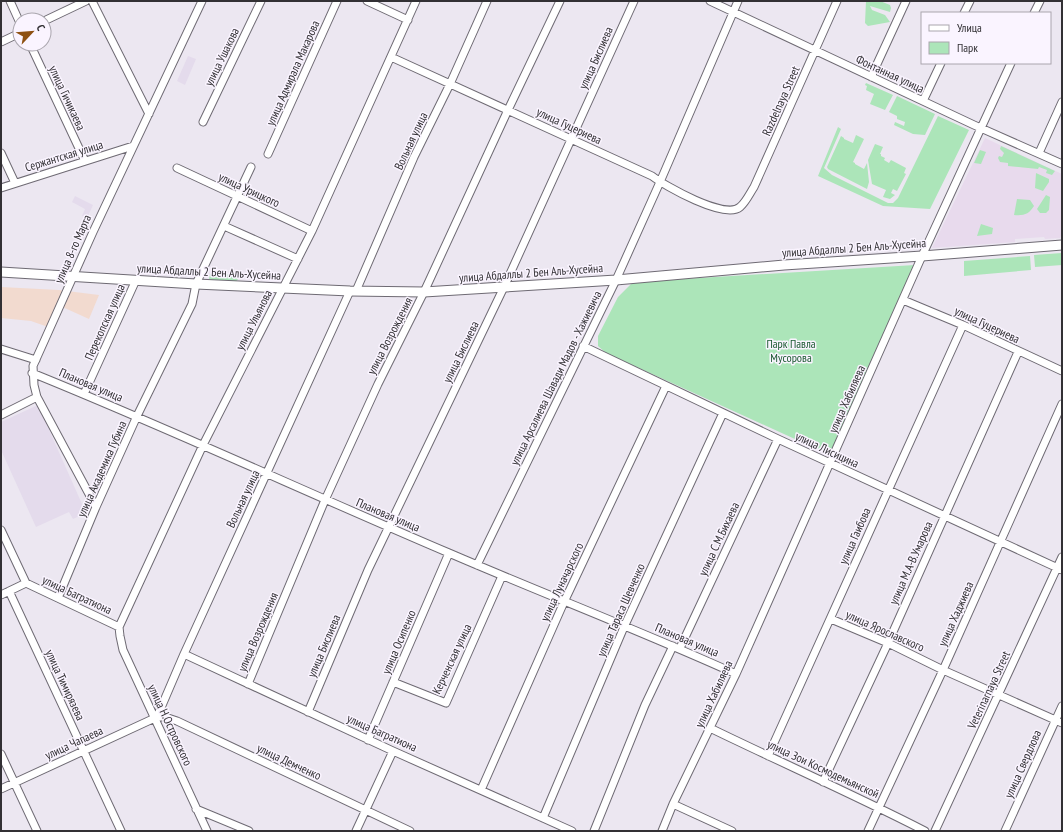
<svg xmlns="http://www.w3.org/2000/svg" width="1063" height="832" font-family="'PT Sans Narrow',sans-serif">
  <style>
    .commercial { fill: #f2dacf }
    .built { fill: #e4dbec }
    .medical { fill: #e8daed }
    .green { fill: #ace5b9 }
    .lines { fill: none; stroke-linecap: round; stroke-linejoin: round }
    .minor-casing { stroke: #6e6a73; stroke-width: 9 }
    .major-casing { stroke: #6e6a73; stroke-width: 11 }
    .minor { stroke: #fff; stroke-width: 7 }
    .major { stroke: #fff; stroke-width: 9 }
    .labels { text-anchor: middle; stroke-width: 3; stroke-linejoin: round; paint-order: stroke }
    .street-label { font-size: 12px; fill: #323034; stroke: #faf4ff }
    .park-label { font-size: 12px; fill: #1a5930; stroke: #faf4ff }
  </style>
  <rect width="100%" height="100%" fill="#ece7f1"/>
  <path class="commercial" d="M1 287 59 290 99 295 89 319 58 305 48 327 31 321 1 318Z"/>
  <path class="built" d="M188 56 196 59 185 85 177 81Z
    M75 196 93 205 87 218 82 216 85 209 72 202Z
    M38 405 86 513 73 519 69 512 36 527 1 450V422Z"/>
  <path class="medical" d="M985 138 1062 174V234L1060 238 1045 239 1044 237 1015 239V242L932 248Z"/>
  <path class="green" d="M866 1H880L890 5 891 8 890 12 870 6 872 10 885 15 890 22 868 26 865 23Z
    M866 83 893 95 885 110 870 104 874 94 866 90 867 86 865 85Z
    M897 96 935 114 925 135 913 134 894 125 895 122 904 126 905 122 897 119V116L889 112Z
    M938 116 969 130 930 209 883 206 818 176 838 127 841 129 824 168 832 175 888 203H893L898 198Z
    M856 135 864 139 853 162 855 163V164L864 169 867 163 869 182 867 189 828 169 827 167 841 136 844 138V139L853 143Z
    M875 144 883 147 880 154H881V156L885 158 884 160 889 163 891 160 906 168 904 173 906 174 897 191 893 189 891 193 895 195 890 199 883 197 886 190 872 184 868 160Z
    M1001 146 1055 171 1052 175 1046 173 1047 170 1039 167 1038 169 1008 166V163L1000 162 998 158 999 156 1002 157 1004 153 1000 149Z
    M980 150 986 152 981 164 974 163Z
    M1036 173 1049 179V182L1043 191 1035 188Z
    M1046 195 1050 197 1049 210 1046 213H1040L1037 209Z
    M1017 199 1030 200 1034 206C1029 214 1024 216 1014 215Z
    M981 224 993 228 992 234 977 236Z
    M1062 253V265L1035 267 1034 255Z
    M1030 256 1031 270 964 276V261Z
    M915 265 830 455 606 353 598 346V336L618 297 633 282Z
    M212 272 237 276 238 279 235 283H223L209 279 210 275Z"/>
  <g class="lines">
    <g class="minor-casing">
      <path id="minor" d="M10 1 20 23
        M92 1 149 114
        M367 1 408 20
        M710 1 974 125 1062 164
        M964 13 970 1
        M1034 13 1040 1
        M44 21 86 1
        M1 42 20 33
        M30 44 85 161
        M391 57 652 176C665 186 725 220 740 207 746 202 750 193 754 187L837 1
        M871 77 906 1
        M923 101 941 63
        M203 122 261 1
        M1 153 15 183
        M1039 153 1062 102
        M268 154 337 1
        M177 168 312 231
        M1 188 133 146
        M224 226 298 259
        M356 291 414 157 450 84 487 1
        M903 300 963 325 1062 371
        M583 346 778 439 1062 570
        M1 349 36 360
        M32 373C173 430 310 494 449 553 544 594 641 631 736 674
        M84 394 136 280
        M1 415 37 397
        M96 507 37 397 34 385 33 366 93 232 202 1
        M1 530 26 583
        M477 565 616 280 660 182 738 1
        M26 583 119 627
        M9 591 121 831
        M1 595 26 583
        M58 598 96 507 137 416 192 304 196 284 251 167
        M831 619 888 643 943 670 1062 723
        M680 648 778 439
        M184 654 393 751 572 831
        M393 682 446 703 502 576
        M248 684 325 500 378 384 424 292 508 110 560 1
        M308 712 368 570 504 287 634 1
        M157 717 184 654 350 291
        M710 728C782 763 855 795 925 831
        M368 740 449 553
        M1 754 37 831
        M768 756 963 325
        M823 782 888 643 1018 352
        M1 789 157 717H165L177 721 410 831
        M481 790 564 602 666 386
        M673 804 732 831
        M196 809 249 831
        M543 818 624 627 723 413
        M207 831 123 650 120 636 119 627 203 445 312 231 416 1
        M356 831 393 751
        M594 831 645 705 673 646
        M662 831 673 804 736 674 922 256 1011 63
        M868 831 943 670 1062 404
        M935 831 1062 557
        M1005 831 1062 706"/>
    </g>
    <g class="major-casing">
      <path id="major" d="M1 272 196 284 350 291 424 292 616 280 784 265 922 256 1062 245"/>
    </g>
    <use href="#minor" class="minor"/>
    <use href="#major" class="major"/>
  </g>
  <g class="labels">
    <g class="street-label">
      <text transform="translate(222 57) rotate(-64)" y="4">улица Ушакова</text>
      <text transform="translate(596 58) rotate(-66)" y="4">улица Бислиева</text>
      <text transform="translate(293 73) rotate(-66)" y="4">улица Адмирала Макарова</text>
      <text transform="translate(890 74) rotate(25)" y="4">Фонтанная улица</text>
      <text transform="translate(67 98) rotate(65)" y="4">улица Гичикаева</text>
      <text transform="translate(781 101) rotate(-66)" y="4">Razdelnaya Street</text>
      <text transform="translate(569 126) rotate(25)" y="4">улица Гуцериева</text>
      <text transform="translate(411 141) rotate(-65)" y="4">Вольная улица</text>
      <text transform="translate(64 156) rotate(-17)" y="4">Сержантская улица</text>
      <text transform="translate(249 190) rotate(25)" y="4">улица Урицкого</text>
      <text transform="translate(854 248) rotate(-4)" y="4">улица Абдаллы 2 Бен Аль-Хусейна</text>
      <text transform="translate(73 249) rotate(-66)" y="4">улица 8-го Марта</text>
      <text transform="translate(209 272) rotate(3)" y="4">улица Абдаллы 2 Бен Аль-Хусейна</text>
      <text transform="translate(531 273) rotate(-4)" y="4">улица Абдаллы 2 Бен Аль-Хусейна</text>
      <text transform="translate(254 320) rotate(-63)" y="4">улица Ульянова</text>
      <text transform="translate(105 322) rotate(-66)" y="4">Перекопская улица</text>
      <text transform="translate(987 325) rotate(25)" y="4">улица Гуцериева</text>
      <text transform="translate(390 336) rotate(-63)" y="4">улица Возрождения</text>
      <text transform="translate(461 352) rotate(-64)" y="4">улица Бислиева</text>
      <text transform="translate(556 378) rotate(-64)" y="4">улица Арсалиева Шавади Мадов - Хажиевича</text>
      <text transform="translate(91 385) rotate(23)" y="4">Плановая улица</text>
      <text transform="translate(847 399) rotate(-66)" y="4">улица Хабиляева</text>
      <text transform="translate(827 450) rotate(25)" y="4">улица Лисицина</text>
      <text transform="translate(102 469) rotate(-66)" y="4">улица Академика Губина</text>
      <text transform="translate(243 499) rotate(-65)" y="4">Вольная улица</text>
      <text transform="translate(388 515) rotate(23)" y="4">Плановая улица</text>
      <text transform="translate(855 536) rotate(-66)" y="4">улица Гаибова</text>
      <text transform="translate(719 539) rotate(-65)" y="4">улица С.М.Бихаева</text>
      <text transform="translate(911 563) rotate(-66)" y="4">улица М.А-В.Умарова</text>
      <text transform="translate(562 582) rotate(-65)" y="4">улица Луначарского</text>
      <text transform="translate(77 595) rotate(25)" y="4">улица Багратиона</text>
      <text transform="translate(621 610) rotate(-66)" y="4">улица Тараса Шевченко</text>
      <text transform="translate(956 614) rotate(-66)" y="4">улица Хаджиева</text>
      <text transform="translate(885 631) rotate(24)" y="4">улица Ярославского</text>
      <text transform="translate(258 632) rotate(-67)" y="4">улица Возрождения</text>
      <text transform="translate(687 640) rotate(23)" y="4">Плановая улица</text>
      <text transform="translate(399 642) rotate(-67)" y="4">улица Осипенко</text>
      <text transform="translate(324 646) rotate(-67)" y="4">улица Бислиева</text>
      <text transform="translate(452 659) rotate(-65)" y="4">Керченская улица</text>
      <text transform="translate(65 685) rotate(65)" y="4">улица Тимирязева</text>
      <text transform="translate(989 690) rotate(-65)" y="4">Veterinarnaya Street</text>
      <text transform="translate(714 694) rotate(-65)" y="4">улица Хабиляева</text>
      <text transform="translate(170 725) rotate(65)" y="4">улица Н.Островского</text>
      <text transform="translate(382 733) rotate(24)" y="4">улица Багратиона</text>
      <text transform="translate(74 743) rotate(-25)" y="4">улица Чапаева</text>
      <text transform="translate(289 762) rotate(25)" y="4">улица Демченко</text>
      <text transform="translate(1023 764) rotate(-66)" y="4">улица Свердлова</text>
      <text transform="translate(823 769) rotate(25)" y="4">улица Зои Космодемьянской</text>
    </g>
    <g class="park-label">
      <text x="791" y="348">Парк Павла<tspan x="791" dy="14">Мусорова</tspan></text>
    </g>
  </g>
  <rect width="1063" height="832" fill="none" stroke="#323034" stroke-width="4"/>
  <rect x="921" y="12" width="130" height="52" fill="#faf4ff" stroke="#aaa6ae"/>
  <rect x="929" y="25" width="20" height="6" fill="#ffffff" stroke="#aaa6ae"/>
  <text x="957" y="32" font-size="12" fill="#323034">Улица</text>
  <rect x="929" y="42" width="20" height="12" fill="#ace5b9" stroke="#aaa6ae"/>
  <text x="957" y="52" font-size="12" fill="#323034">Парк</text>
  <g transform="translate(32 32) rotate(64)"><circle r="19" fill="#faf4ff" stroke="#aaa6ae"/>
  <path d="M0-3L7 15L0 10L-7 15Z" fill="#8d5012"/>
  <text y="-6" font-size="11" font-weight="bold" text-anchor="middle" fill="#323034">С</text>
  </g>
</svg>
